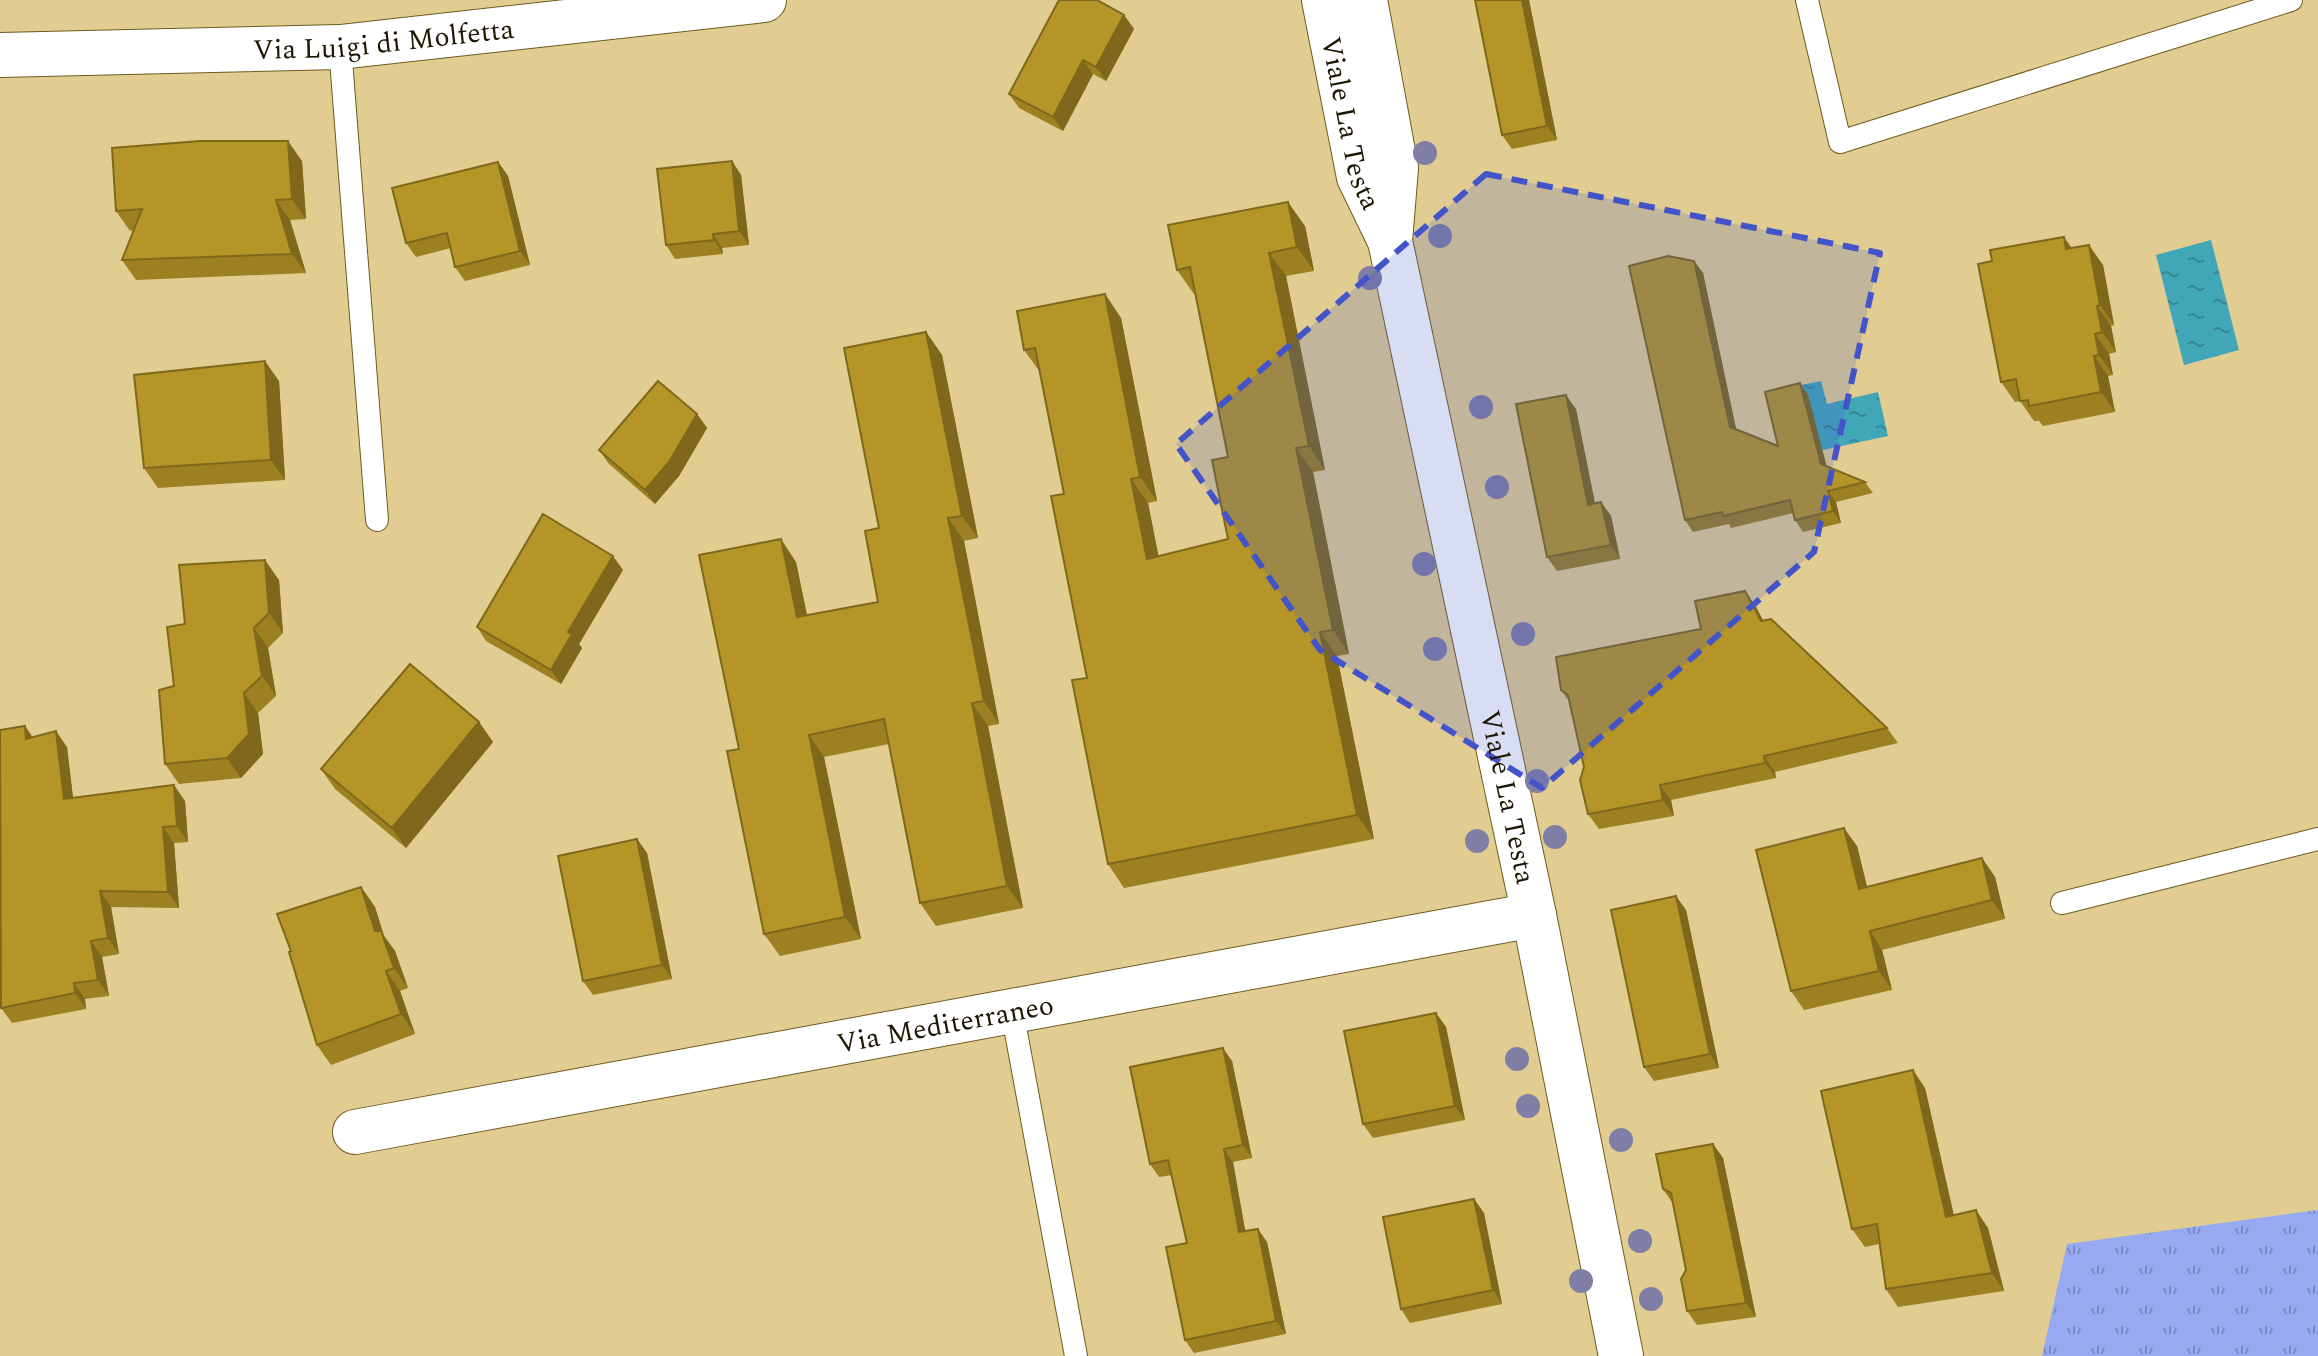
<svg xmlns="http://www.w3.org/2000/svg" width="2318" height="1356" font-family="Spectral,serif">
  <style>
    .grass { fill: url(#grass-tufts) }
    .water { fill: url(#water-ripples) }
    .lines { fill: none; stroke-linecap: round; stroke-linejoin: round }
    .lane-casing { stroke: #6d5b20; stroke-width: 24 }
    .street-casing { stroke: #6d5b20; stroke-width: 46 }
    .lane { stroke: #fff; stroke-width: 22 }
    .street { stroke: #fff; stroke-width: 44 }
    .tree { fill: #817ea5 }
    .wall { fill: #9c8022 }
    .shaded-wall { fill: #7f681b }
    .building { fill: #b59527; stroke: #7f681b; stroke-width: 2 }
    .marked { fill: #4354c8; fill-opacity: 0.2; stroke: #4354c8; stroke-width: 6; stroke-dasharray: 16 10; stroke-linejoin: round }
    .labels { text-anchor: middle; stroke-width: 6; stroke-linejoin: round; paint-order: stroke }
    .street-label { font-size: 28px; fill: #1d1601; stroke: #f8eed1 }
  </style>
  <defs>
    <pattern id="grass-tufts" width="24" height="20" patternUnits="userSpaceOnUse" patternTransform="scale(2)"><rect width="24" height="20" fill="#97aaf1"/><path d="M3 7l-1-3M5 7V3M7 7l1-3M15 17l-1-3M17 17v-4M19 17l1-3" fill="none" stroke="#7b89c1"/></pattern>
    <pattern id="water-ripples" width="26" height="14" patternUnits="userSpaceOnUse" patternTransform="scale(2)"><rect width="26" height="14" fill="#41a6b8"/><path d="M2 4q2-2 4 0t4 0M15 11q2-2 4 0t4 0" fill="none" stroke="#368693"/></pattern>
  </defs>
  <rect width="100%" height="100%" fill="#e1cd91"/>
  <path class="grass" d="M2318 1210V1356H2042L2067 1244Z"/>
  <path class="water" d="M2211 240 2239 350 2184 365 2156 255Z
    M1821 381 1827 404 1878 392 1888 436 1809 453 1782 389Z"/>
  <g class="lines">
    <g class="lane-casing">
      <path id="lane" d="M1807 0 1840 142 2291 0
        M340 47 377 520
        M2062 903 2318 839
        M1012 1011 1076 1356"/>
    </g>
    <g class="street-casing">
      <g id="street">
        <path id="s1" d="M1324 0 1359 177 1390 241 1534 915 1621 1356"/>
        <path d="M1365 0 1396 168 1390 241"/>
        <path id="s2" d="M0 55 340 47 764 0"/>
        <path id="s3" d="M355 1132 1534 915"/>
      </g>
    </g>
    <use href="#lane" class="lane"/>
    <use href="#street" class="street"/>
  </g>
  <g class="tree">
    <circle cx="1425" cy="153" r="12"/>
    <circle cx="1440" cy="236" r="12"/>
    <circle cx="1370" cy="278" r="12"/>
    <circle cx="1481" cy="407" r="12"/>
    <circle cx="1497" cy="487" r="12"/>
    <circle cx="1424" cy="564" r="12"/>
    <circle cx="1523" cy="634" r="12"/>
    <circle cx="1435" cy="649" r="12"/>
    <circle cx="1537" cy="781" r="12"/>
    <circle cx="1555" cy="837" r="12"/>
    <circle cx="1477" cy="841" r="12"/>
    <circle cx="1517" cy="1059" r="12"/>
    <circle cx="1528" cy="1106" r="12"/>
    <circle cx="1621" cy="1140" r="12"/>
    <circle cx="1640" cy="1241" r="12"/>
    <circle cx="1581" cy="1281" r="12"/>
    <circle cx="1651" cy="1299" r="12"/>
  </g>
  <path class="wall" d="M1475 0H1529L1557 140 1512 149 1502 135Z
    M1124 15 1134 29 1106 81 1093 74 1063 131 1019 108 1009 94Z
    M302 161 306 219 290 220 306 273 136 280 122 260 133 230 130 231 116 211Z
    M732 161 741 175 749 245 722 248 723 254 675 259 666 245Z
    M498 162 508 176 530 265 465 281 455 267 451 248 416 257 406 243Z
    M1305 226 1314 271 1286 276 1325 470 1313 472 1349 654 1337 656 1374 839 1124 888 1108 864 1087 678 1064 494 1040 372 1024 350 1105 294 1121 318 1157 501 1148 503 1158 556 1228 539V457L1195 293 1194 294 1177 270Z
    M2071 248 2103 265 2114 325 2111 326 2116 352 2109 354 2113 375 2108 376 2115 412 2043 426 2039 421H2034L2020 401 2015 402 2001 382Z
    M1694 261 1703 273 1736 429 1778 446 1808 395 1826 466 1865 482 1873 493 1836 502 1841 523 1803 532 1795 520 1793 513 1731 528 1729 524 1693 532 1685 520Z
    M926 332 942 355 978 538 964 541 999 724 988 726 1023 908 936 926 920 903 889 744 824 757 861 939 780 956 764 934 739 749 796 562 807 615 878 602Z
    M279 381 285 480 158 488 144 468Z
    M1576 409 1595 503 1601 502 1611 516 1620 559 1557 571 1547 557Z
    M697 414 707 428 679 476 655 504 609 464 599 450Z
    M623 570 579 644 582 648 561 684 486 641 477 627Z
    M279 580 283 633 268 648 276 696 258 713 263 754 241 778 179 784 165 764 174 686 185 624Z
    M1745 591 1756 607 1763 621 1887 728 1898 743 1775 772 1776 778 1671 800 1674 816 1599 829 1588 814 1584 767 1569 701 1561 690 1701 629Z
    M479 722 493 742 406 848 335 789 321 769Z
    M0 730 67 747 73 798 185 801 188 842 174 843 179 908 111 907 119 954 102 957 109 996 85 999 86 1009 12 1023 1 1008H0Z
    M637 839 647 853 672 979 593 995 583 981Z
    M1857 846 1867 887 1982 858 1995 877 2005 919 1882 950 1892 990 1804 1010 1791 991Z
    M361 887 375 907 384 936 395 951 408 988 400 991 415 1034 331 1065 317 1045Z
    M1686 910 1719 1068 1654 1081 1644 1067Z
    M1436 1013 1446 1027 1465 1120 1373 1138 1363 1124Z
    M1232 1061 1252 1158 1233 1162 1245 1231 1267 1242 1286 1334 1194 1353 1185 1340 1187 1243 1172 1175 1159 1177 1150 1164Z
    M1925 1088 1954 1215 1988 1228 2004 1291 1898 1307 1886 1289 1879 1244 1865 1247 1852 1229Z
    M1713 1144 1723 1158 1756 1317 1697 1325 1687 1311 1686 1270 1673 1204 1663 1189Z
    M1474 1199 1484 1213 1502 1304 1410 1323 1401 1309Z"/>
  <path class="shaded-wall" d="M1522 0H1529L1557 140 1547 126Z
    M1124 15 1134 29 1106 81 1096 67Z
    M1083 60 1093 74 1063 131 1053 117Z
    M288 141 302 161 306 219 292 199Z
    M732 161 741 175 749 245 739 231Z
    M498 162 508 176 530 265 520 251Z
    M276 200 290 220 306 273 292 254Z
    M1288 202 1305 226 1314 271 1297 247Z
    M713 234 722 248 723 254 714 240Z
    M2064 237 2078 257 2066 249Z
    M2089 245 2103 265 2114 325 2100 305Z
    M1269 253 1286 276 1325 470 1309 446Z
    M1694 261 1703 273 1738 438 1730 427Z
    M1105 294 1121 318 1157 501 1140 477Z
    M2097 306 2111 326 2116 352 2102 332Z
    M926 332 942 355 978 538 962 516Z
    M2095 334 2109 354 2113 375 2099 355Z
    M2094 356 2108 376 2115 412 2101 392Z
    M265 361 279 381 285 480 271 460Z
    M1800 383 1808 395 1829 475 1821 464Z
    M1566 395 1576 409 1598 519 1588 505Z
    M697 414 707 428 679 476 655 504 645 490Z
    M1296 448 1313 472 1349 654 1333 630Z
    M1131 479 1148 503 1164 583 1147 559Z
    M1828 491 1836 502 1841 523 1833 511Z
    M1601 502 1611 516 1620 559 1611 545Z
    M948 518 964 541 999 724 984 701Z
    M781 539 796 562 812 640 797 617Z
    M613 556 623 570 579 644 582 648 561 684 551 670 568 632Z
    M265 560 279 580 283 633 269 613Z
    M1745 591 1756 607 1772 637 1761 621Z
    M254 628 268 648 276 696 262 676Z
    M1320 632 1337 656 1374 839 1357 815Z
    M244 693 258 713 263 754 241 778 227 758Z
    M972 703 988 726 1023 908 1007 886Z
    M479 722 493 742 406 848 392 828Z
    M25 726 36 742 26 739Z
    M56 731 67 747 75 815 64 799Z
    M809 735 824 757 861 939 845 917Z
    M1764 756 1775 772 1776 778 1765 763Z
    M174 785 185 801 188 842 177 826Z
    M1660 785 1671 800 1674 816 1663 800Z
    M163 827 174 843 179 908 168 892Z
    M1844 828 1857 846 1872 907 1859 889Z
    M637 839 647 853 672 979 662 965Z
    M1982 858 1995 877 2005 919 1992 900Z
    M361 887 375 907 384 936 395 951 408 988 394 968 375 931Z
    M100 891 111 907 119 954 108 938Z
    M1676 896 1686 910 1719 1068 1710 1054Z
    M1870 931 1882 950 1892 990 1879 971Z
    M91 941 102 957 109 996 98 980Z
    M386 971 400 991 415 1034 401 1014Z
    M74 983 85 999 86 1009 75 993Z
    M1436 1013 1446 1027 1465 1120 1455 1106Z
    M1223 1048 1232 1061 1252 1158 1243 1145Z
    M1913 1070 1925 1088 1958 1235 1946 1217Z
    M1713 1144 1723 1158 1756 1317 1746 1303Z
    M1224 1149 1233 1162 1248 1246 1239 1232Z
    M1474 1199 1484 1213 1502 1304 1493 1290Z
    M1976 1210 1988 1228 2004 1291 1992 1273Z
    M1258 1229 1267 1242 1286 1334 1276 1321Z"/>
  <path class="building" d="M1059 0H1097L1124 15 1096 67 1083 60 1053 117 1009 94Z
    M1475 0H1522L1547 126 1502 135Z
    M200 141H288L292 199 276 200 292 254 122 260 142 209 116 211 112 148Z
    M732 161 739 231 713 234 714 240 666 245 657 169Z
    M498 162 520 251 455 267 447 233 406 243 392 188Z
    M1288 202 1297 247 1269 253 1309 446 1296 448 1333 630 1320 632 1357 815 1108 864 1072 680 1087 678 1051 496 1064 494 1035 348 1024 350 1017 311 1105 294 1140 477 1131 479 1147 559 1228 539 1212 460 1228 457 1190 267 1177 270 1168 225Z
    M2064 237 2066 249 2089 245 2100 305 2097 306 2102 332 2095 334 2099 355 2094 356 2101 392 2029 406 2028 400 2020 401 2016 379 2001 382 1978 264 1992 261 1990 250Z
    M1668 256 1694 261 1730 427 1778 446 1765 392 1800 383 1821 464 1865 482 1828 491 1833 511 1795 520 1790 500 1723 516 1722 512 1685 520 1629 266Z
    M926 332 962 516 948 518 984 701 972 703 1007 886 920 903 884 719 809 735 845 917 764 934 727 751 739 749 699 555 781 539 797 617 878 602 865 531 879 528 844 348Z
    M265 361 271 460 144 468 134 375Z
    M658 381 697 414 669 462 645 490 599 450Z
    M1566 395 1588 505 1601 502 1611 545 1547 557 1516 404Z
    M543 514 613 556 568 632 572 634 551 670 477 627Z
    M265 560 269 613 254 628 262 676 244 693 249 734 227 758 165 764 159 690 174 686 167 627 185 624 179 565Z
    M1745 591 1761 621 1771 619 1887 728 1764 756 1765 763 1660 785 1663 800 1588 814 1580 780 1584 767 1568 695 1561 690 1556 657 1701 629 1695 601Z
    M410 664 479 722 392 828 321 769Z
    M25 726 26 739 56 731 64 799 174 785 177 826 163 827 168 892 100 891 108 938 91 941 98 980 74 983 75 993 1 1008 0 730Z
    M1844 828 1859 889 1982 858 1992 900 1870 931 1879 971 1791 991 1756 850Z
    M637 839 662 965 583 981 558 856Z
    M361 887 375 931H381L394 968 386 971 401 1014 317 1045 289 952 291 951 277 914Z
    M1676 896 1710 1054 1644 1067 1611 910Z
    M1436 1013 1455 1106 1363 1124 1344 1031Z
    M1223 1048 1243 1145 1224 1149 1239 1232 1258 1229 1276 1321 1185 1340 1166 1247 1187 1243 1168 1160 1150 1164 1130 1067Z
    M1913 1070 1946 1217 1976 1210 1992 1273 1886 1289 1877 1224 1852 1229 1821 1091Z
    M1713 1144 1746 1303 1687 1311 1681 1279 1686 1270 1671 1193 1663 1189 1656 1154Z
    M1474 1199 1493 1290 1401 1309 1383 1217Z"/>
  <path class="marked" d="M1486 174 1880 253 1814 552 1542 788 1320 650 1176 444Z"/>
  <g class="labels">
    <g class="street-label">
      <text dy="10" stroke="none"><textPath href="#s2" startOffset="384">Via Luigi di Molfetta</textPath></text>
      <text dy="10" stroke="none"><textPath href="#s1" startOffset="126">Viale La Testa</textPath></text>
      <text dy="10" stroke="none"><textPath href="#s1" startOffset="820">Viale La Testa</textPath></text>
      <text dy="10" stroke="none"><textPath href="#s3" startOffset="600">Via Mediterraneo</textPath></text>
    </g>
  </g>
</svg>
